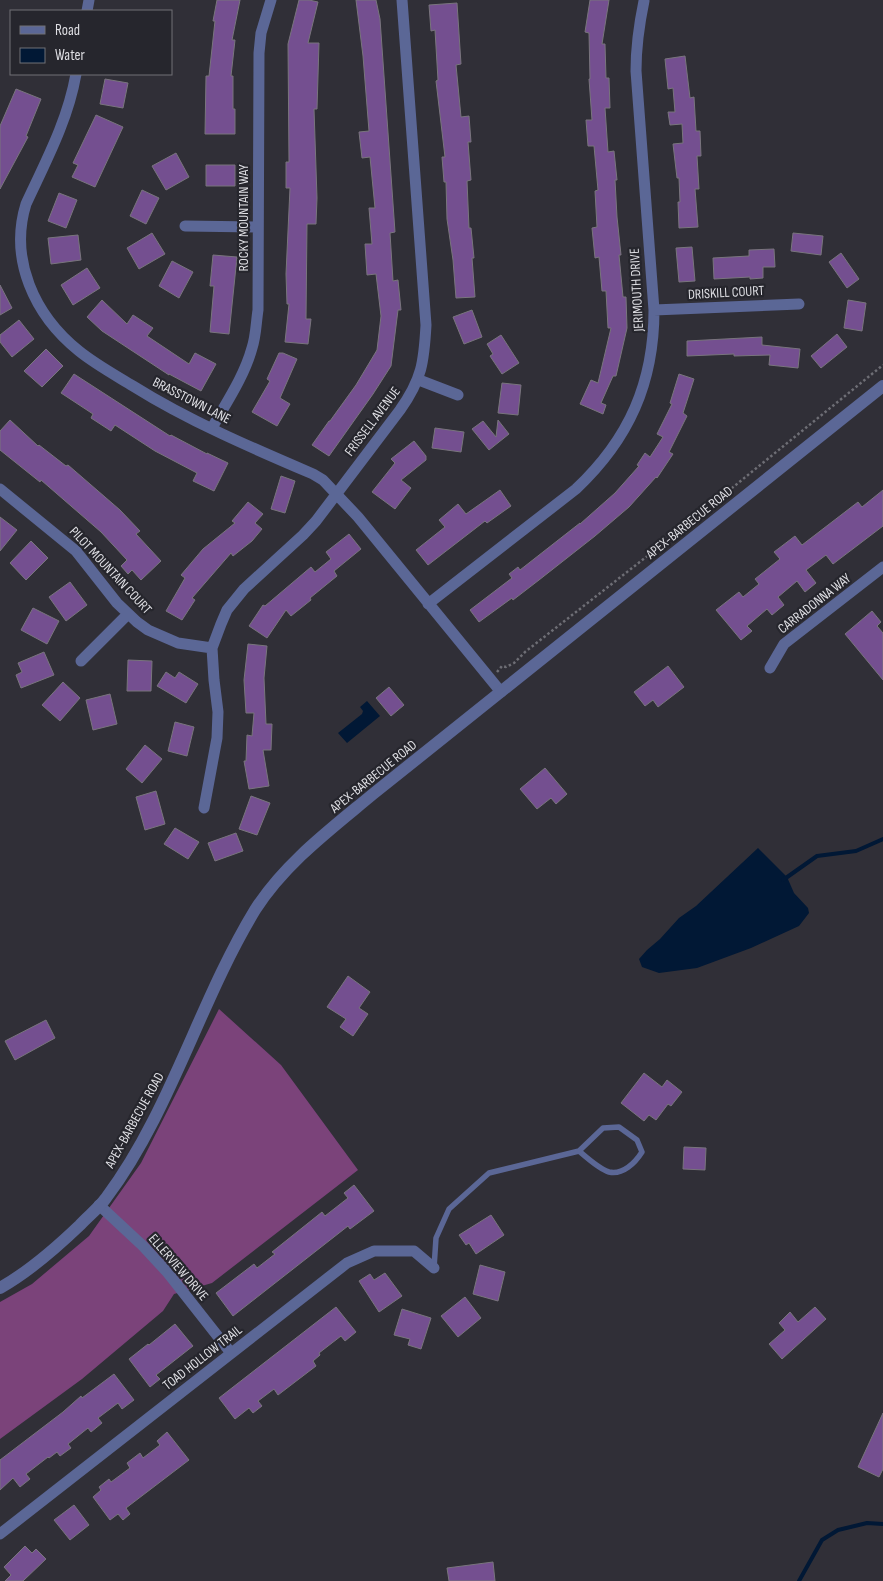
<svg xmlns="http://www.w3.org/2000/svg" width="883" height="1581" font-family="'Sofia Sans Condensed',sans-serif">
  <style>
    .forest { fill: #7b437a }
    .water { fill: #011835 }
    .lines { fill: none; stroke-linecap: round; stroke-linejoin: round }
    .stream { stroke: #011835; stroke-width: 4 }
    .building { fill: #744f90; stroke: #79757d }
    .path { stroke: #6e6e75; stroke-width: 2.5; stroke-dasharray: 2.5 2.5; stroke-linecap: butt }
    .service { stroke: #5b6796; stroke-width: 5.5 }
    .minor { stroke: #5b6796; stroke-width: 11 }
    .tertiary { stroke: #5b6796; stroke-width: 12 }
    .labels { text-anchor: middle; stroke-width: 4.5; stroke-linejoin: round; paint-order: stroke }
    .street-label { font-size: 14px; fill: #dfdfe4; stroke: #26262d }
  </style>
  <rect width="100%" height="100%" fill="#302f37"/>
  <path class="forest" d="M219 1009 281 1065 358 1170 212 1283 174 1294 163 1311 82 1379 0 1439V1302L32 1284 89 1236 141 1163Z"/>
  <path class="water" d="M367 701 380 716 347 743 338 733 362 714 363 711 360 707Z
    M758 848 787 877 794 893 808 908 809 913 799 926 751 948 697 968 659 973 642 967 639 959 647 950 660 939 679 918 696 906Z"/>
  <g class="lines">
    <path class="stream" d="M783 880 817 856 856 851 883 839
      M799 1581 822 1540 838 1530 867 1523 883 1524"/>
  </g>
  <path class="building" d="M217 0H240L232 40H235L231 76H233V109H235V134H205L206 76H209L215 21H213Z
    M299 0H309L318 2 308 43H319L317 109H314L317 198 316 224H307L306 319H311L308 344 285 342 289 304H287L286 274 290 188H286V162H289L288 44Z
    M356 0H376L380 19 395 232 390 233 393 281 398 280 401 310H398L391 366 373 394 329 456 312 445 329 421H330L356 385 377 350 381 316 376 274 367 275 365 244H372L369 208H375L370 157 362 158 359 132 369 131 363 56Z
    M590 0H609L602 44H605L606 78H609L610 108H605L608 152 614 151 617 180H615L617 217 621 255H619L623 297H626L627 328 616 376H613L601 403 606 405 603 414 580 404 591 380 598 383 611 328H608L606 291H602L599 257 595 258 592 228 597 227 595 191 598 190 594 146H588L586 120H592L589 79H590L589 33 585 32Z
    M457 3 461 64 456 65 461 117 469 116 471 142H468L471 180 467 181 469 228H471L474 258H472L475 297 456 298 453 260 447 219 446 182H444L442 157H445L436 81 438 80 435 30 431 31 429 5Z
    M685 56 690 98 694 97 696 131H700L701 156H697L699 189H695L698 227 679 228 678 202H680L679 178H677L673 144 683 143 682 124 670 125 668 112H675L673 88 668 89 665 59Z
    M105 79 128 83 123 108 100 104Z
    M16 89 41 99 26 136 28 137 0 189V126Z
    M96 115 123 127 95 187 72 177 78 165 73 163Z
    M176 153 189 177 166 190 152 166Z
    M206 165H235V186H206Z
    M142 190 159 198 146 224 130 216Z
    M59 193 77 200 66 228 48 221Z
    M152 233 165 254 139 269 127 248Z
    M793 233 823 236 821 255 791 251Z
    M78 235 81 260 51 264 48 238Z
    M692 247 695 281 679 282 676 248Z
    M774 249 775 267H763V278L750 279V277L714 279 713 258 749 256V250Z
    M841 253 859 279 847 288 829 262Z
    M213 255 237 257 229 334 210 332 214 286H210Z
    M172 261 193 272 179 298 159 286Z
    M87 268 100 288 73 305 61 285Z
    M0 285 12 308 0 315Z
    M102 300 127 324 133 315 153 328 147 336 189 364 195 353 216 364 201 391 169 374V375L102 331 87 317Z
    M848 300 866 303 862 331 844 328Z
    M472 310 482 337 464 344 453 317Z
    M19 320 34 339 12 357 0 342V335Z
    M837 334 847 347 821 368 811 356Z
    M501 335 519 363 502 374 490 356 493 354 487 344Z
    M762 337V345L800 349 798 368 769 365 770 355 734 356V354L687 356V341Z
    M46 349 63 366 42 387 24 371Z
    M279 353H283L297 359 280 398 290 404 277 426 252 412 270 381 267 379Z
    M74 374 170 436 171 435 207 454V453L228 463 214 491 193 481 197 473 155 451 115 425 111 431 91 418 93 414 61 393Z
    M679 374 694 379 683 413 687 416 669 452 673 454 657 478 656 477 629 507 595 536 539 580 513 600 512 598 479 622 470 610 512 578 509 574 518 567 520 570 580 523V524L615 493 639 466 637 465 645 453 650 457 663 437 657 434 672 404 670 403Z
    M502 383 521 385 518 415 498 413Z
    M10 420 38 446 39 445 66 466 68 465 120 510 140 531 136 534 161 561 141 580 132 570 128 574 121 566 127 560 101 532 41 480 40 482 0 450V431Z
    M498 420 509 434 489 450 472 429 483 421 496 437Z
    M435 428 464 432 461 452 432 448Z
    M414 441 426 456V460L401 480 411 488 395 509 372 492 395 463 391 459Z
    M281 476 295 481 285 513 271 509Z
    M500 490 511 506 487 523 485 521 428 565 416 550 445 527 439 520 458 504 466 514Z
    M883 490V526L833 564 826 555 806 570 816 583 805 592 797 581 778 597 784 605 772 615 767 609 747 626 752 631 741 640 716 610 739 592 743 597 759 584 755 579 780 559 774 552 795 536 802 545 858 502 862 507Z
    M248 502 263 514 255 523 262 529 252 541 233 556 231 553 192 598 195 600 182 620 166 611 185 578 181 575 203 549 235 523 232 521Z
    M0 517 17 530 0 551Z
    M349 534 361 549 334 571 337 576 310 598 311 600 291 616 286 610 267 638 249 626 263 605 265 606 311 567 315 572 331 559 326 552Z
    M31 541 48 558 26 580 10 563Z
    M70 582 87 605 66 621 49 597Z
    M33 608 59 621 47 644 21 630Z
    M872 611 881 622 877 626 883 633V680L845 634Z
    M248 644 267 646 264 678 266 724H272L271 750H263L269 786 249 789 244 761H246L247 735 252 736 254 713H246L244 680Z
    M44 652 54 675 21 688 16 675 22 672 18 663Z
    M128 660 152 661 151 691H127Z
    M668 666 684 687 658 707 653 700 645 706 634 692Z
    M166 672 175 678 179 672 198 684 186 703 157 686Z
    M63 682 80 698 60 721 42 705Z
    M389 687 404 705 391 716 376 698Z
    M110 694 117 724 93 730 86 700Z
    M175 722 194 727 187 756 168 751Z
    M145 745 162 759 142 783 126 769Z
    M545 768 567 794 556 804 551 798 537 809 520 789Z
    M156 791 165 824 145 830 136 797Z
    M251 796 270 803 257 835 239 829Z
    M175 828 199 842 188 859 164 844Z
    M236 833 243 851 215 861 208 843Z
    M348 976 370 992 359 1008 368 1014 353 1036 340 1027 346 1019 327 1007Z
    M46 1020 55 1038 15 1060 5 1041Z
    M644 1073 662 1087 667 1080 682 1092 671 1106 668 1104 656 1120 649 1115 644 1121 621 1103Z
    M684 1147 706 1148 705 1170 683 1169Z
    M354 1185 374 1211 350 1229 348 1226 233 1316 216 1293 254 1264 257 1268 275 1254 272 1252 322 1212 325 1216 348 1198 344 1193Z
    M491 1215 504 1235 476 1254 469 1243 466 1245 459 1235Z
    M480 1265 505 1272 498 1301 473 1294Z
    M385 1273 402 1296 379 1312 359 1281 370 1274 374 1280Z
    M465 1297 481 1318 458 1337 441 1316Z
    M336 1307 356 1332 345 1341 341 1336 319 1353 320 1355 313 1361 316 1366 278 1395 274 1389 258 1401 262 1406 253 1413 249 1408 235 1419 219 1398Z
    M815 1307 826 1319 782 1359 769 1344 785 1330 779 1323 790 1312 798 1322Z
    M402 1309 431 1318 421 1349 408 1345 410 1339 394 1335Z
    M175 1324 193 1346 156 1375 160 1379 150 1387 129 1359 148 1344 149 1345Z
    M114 1374 134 1400 122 1409 118 1403 98 1418 102 1423 91 1432 88 1428 68 1444 71 1448 60 1456 57 1452 49 1458 48 1457 26 1474 30 1479 20 1487 13 1478 0 1490V1460L63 1412 81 1396 82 1398Z
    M883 1413V1469L879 1477 858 1467Z
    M167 1432 189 1460 126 1508 130 1514 123 1520 118 1514 110 1520 93 1497 101 1490 99 1487 109 1479 111 1482 130 1468 127 1463 140 1453 143 1458 160 1445 157 1441Z
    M74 1505 89 1525 70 1540 54 1520Z
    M25 1546 32 1553 36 1549 46 1559 23 1581H5L11 1575 4 1567Z
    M493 1562 495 1581H449L447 1568Z"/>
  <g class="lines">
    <path class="path" d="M497 672 502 666 506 667 514 663 525 652 678 532 883 365"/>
    <path class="service" d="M434 1268 436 1238 449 1209 489 1173 579 1151 603 1128 619 1127 637 1140 642 1152C635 1163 623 1175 609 1172 599 1169 586 1157 579 1151"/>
    <path class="minor" d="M87 11 89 0
      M76 74C68 120 46 161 26 204 9 259 34 315 79 351 95 364 115 375 133 386 189 421 252 448 313 474L323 480 358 517 501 692
      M185 226 258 227
      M654 310 799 304
      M419 380 458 395
      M212 428C226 403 244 377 252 348 256 336 256 323 258 310L259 53 261 33 271 0
      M0 489 76 551 117 603 137 622 148 630 178 643 212 648
      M428 604 576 489C629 439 654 383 654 310L636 71C636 47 639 25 644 1
      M81 661 128 614
      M770 668 784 644 883 567
      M204 808 217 738 218 712 214 680 212 648 221 624 227 610 244 589 303 535 316 521 400 410C422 379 424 362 426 325L402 0
      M99 1205 143 1246 168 1273 231 1353
      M0 1534 347 1263 374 1251H414L434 1268"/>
    <path class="tertiary" d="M0 1288C30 1271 55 1249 80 1225 88 1216 99 1208 106 1198 171 1111 199 1002 255 910 285 863 331 829 373 794L883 386"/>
  </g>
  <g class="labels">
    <g class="street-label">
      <text transform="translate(243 218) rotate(-90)" y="5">ROCKY MOUNTAIN WAY</text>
      <text transform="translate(636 290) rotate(-93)" y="5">JERIMOUTH DRIVE</text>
      <text transform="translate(726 292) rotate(-3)" y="5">DRISKILL COURT</text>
      <text transform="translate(192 400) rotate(27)" y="5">BRASSTOWN LANE</text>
      <text transform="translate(372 421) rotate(-53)" y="5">FRISSELL AVENUE</text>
      <text transform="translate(689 522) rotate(-39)" y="5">APEX-BARBECUE ROAD</text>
      <text transform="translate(111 570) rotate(47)" y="5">PILOT MOUNTAIN COURT</text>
      <text transform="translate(814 603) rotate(-38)" y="5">CARRADONNA WAY</text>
      <text transform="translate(373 776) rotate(-39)" y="5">APEX-BARBECUE ROAD</text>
      <text transform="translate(134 1120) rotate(-61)" y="5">APEX-BARBECUE ROAD</text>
      <text transform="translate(179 1267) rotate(49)" y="5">ELLERVIEW DRIVE</text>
      <text transform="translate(202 1357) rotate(-38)" y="5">TOAD HOLLOW TRAIL</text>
    </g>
  </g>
  <rect x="10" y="10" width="162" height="65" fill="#26262d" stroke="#707076"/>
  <rect x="20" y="26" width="25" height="8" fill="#5b6796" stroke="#707076"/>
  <text x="55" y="35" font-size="15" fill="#dfdfe4">Road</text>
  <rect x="20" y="48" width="25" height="15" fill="#011835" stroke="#707076"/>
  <text x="55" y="60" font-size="15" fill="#dfdfe4">Water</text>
</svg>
